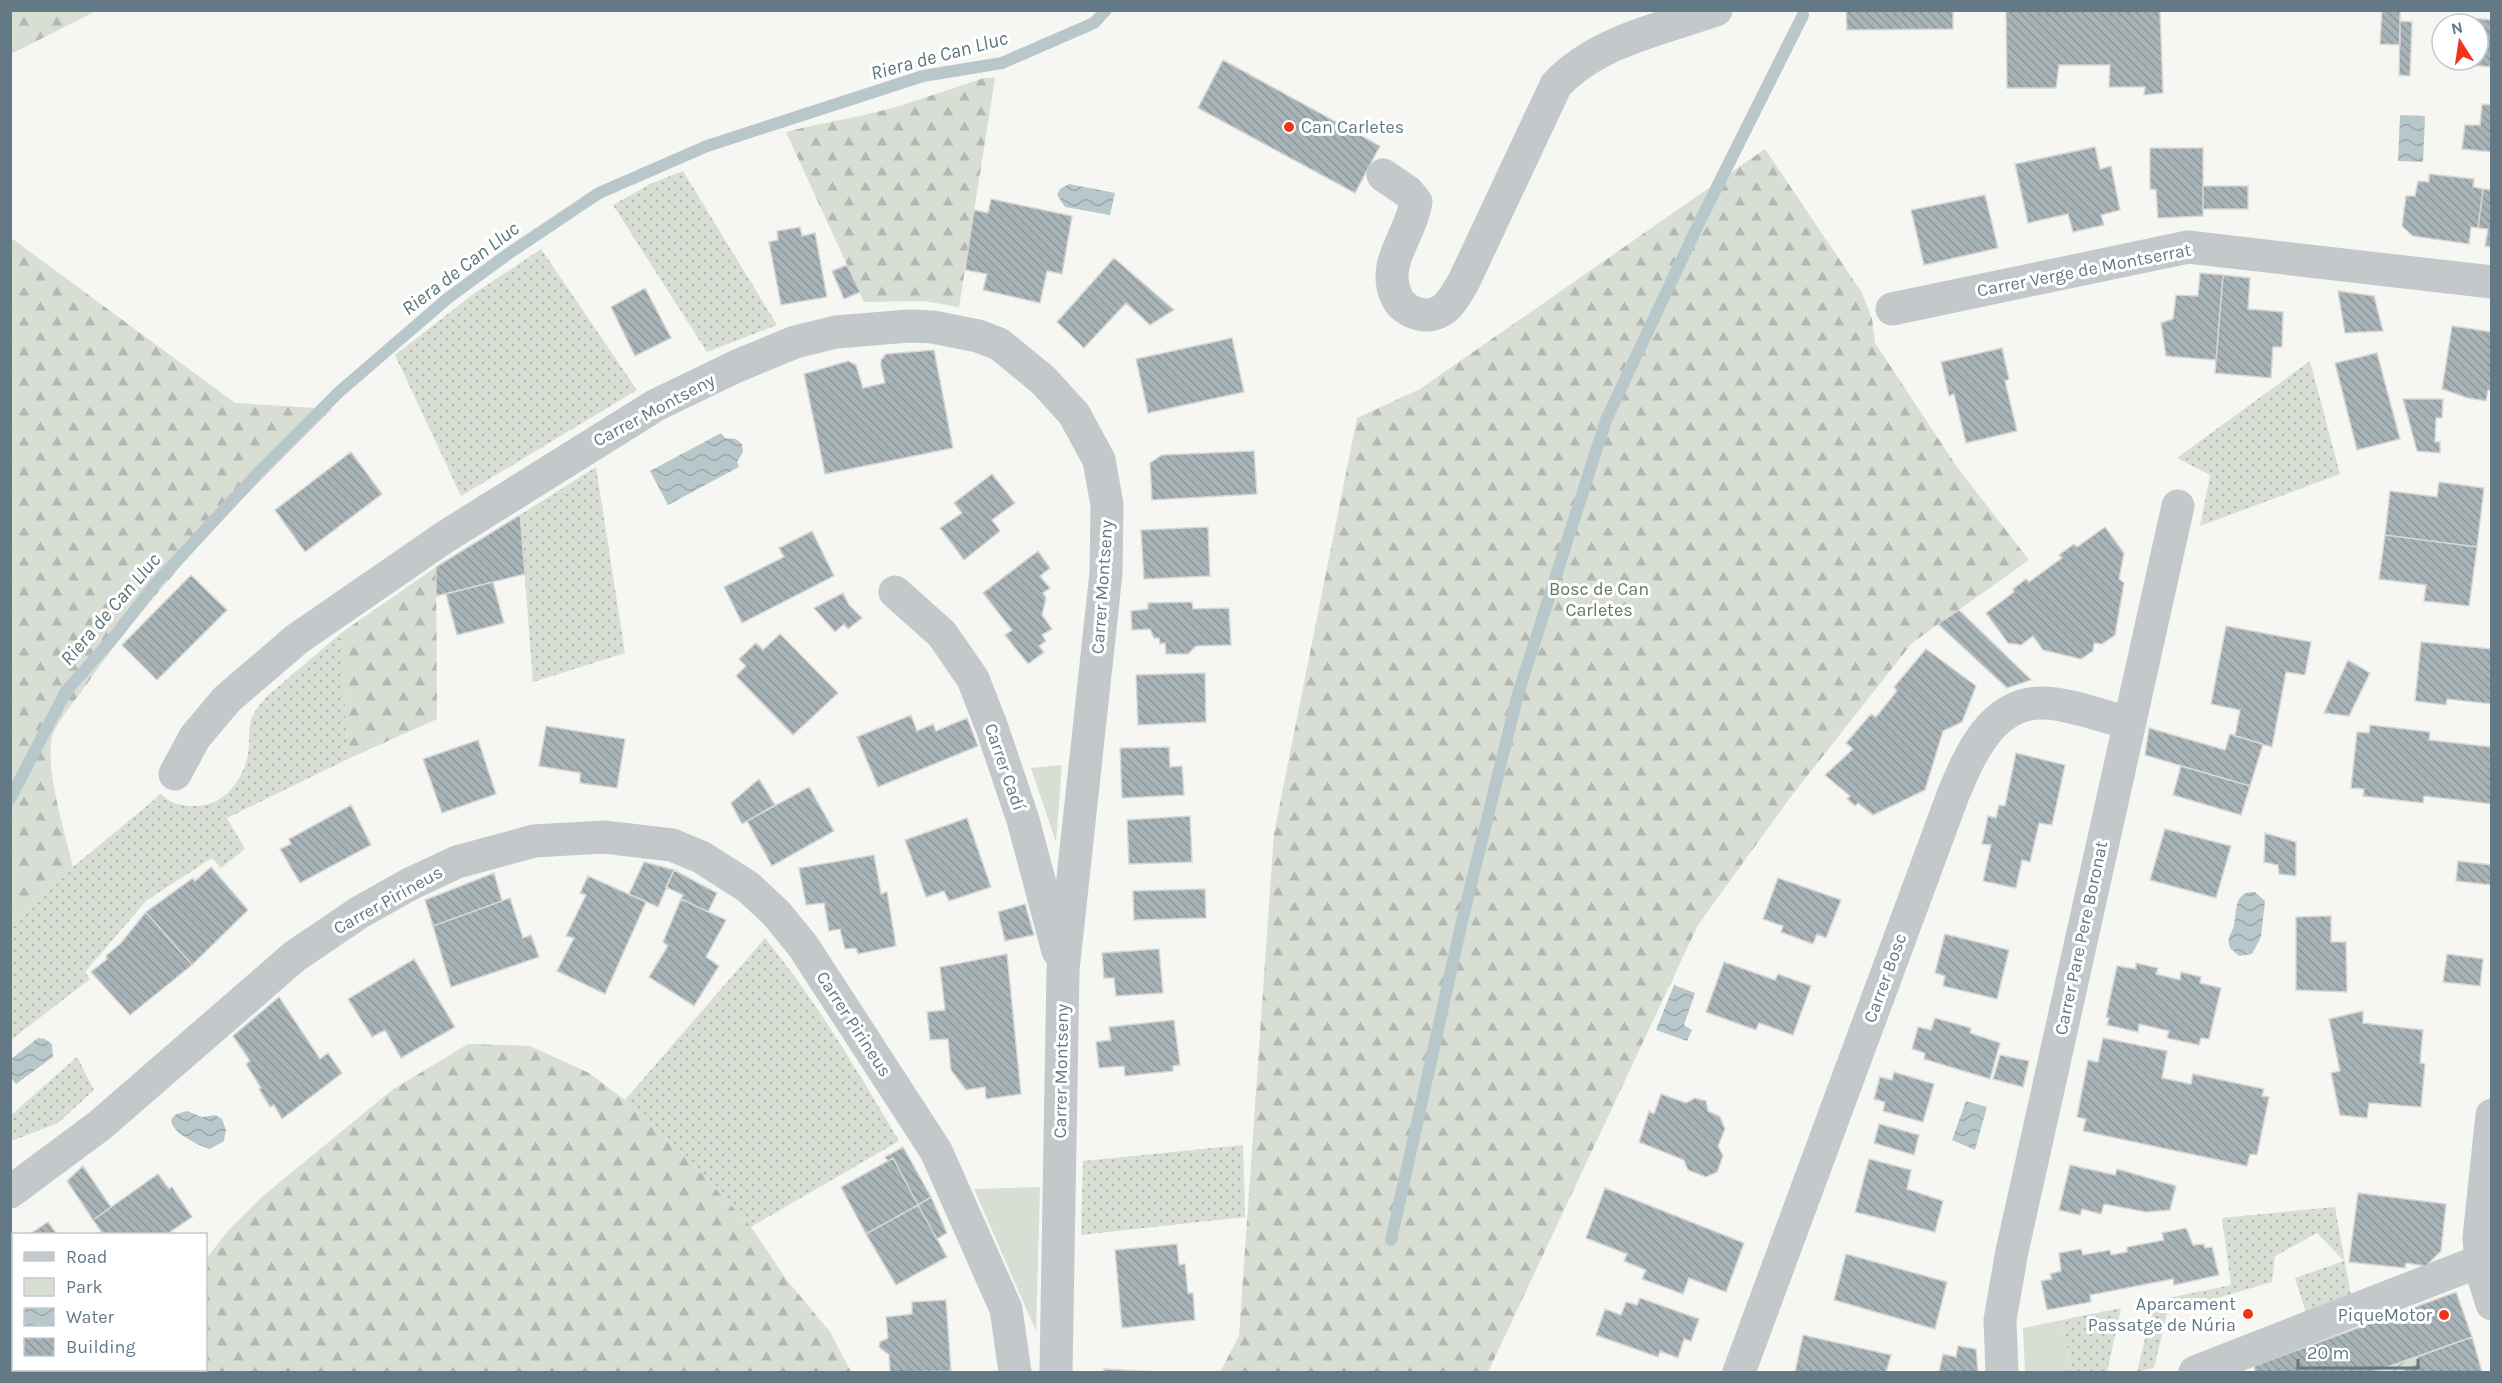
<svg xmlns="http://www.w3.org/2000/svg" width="2502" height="1383" font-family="Karla,sans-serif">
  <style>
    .grass { fill: url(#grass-dots) }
    .forest { fill: url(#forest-firs) }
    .park { fill: #d8ded3 }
    .garden { fill: url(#garden-furrows) }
    .water { fill: url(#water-waves) }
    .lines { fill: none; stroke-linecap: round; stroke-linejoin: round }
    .stream { stroke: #b8c8ca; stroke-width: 12 }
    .building { fill: url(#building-back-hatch); stroke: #d8d7d5; stroke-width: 1.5 }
    .street { stroke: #c3c8cb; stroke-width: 33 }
    .poi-dot { fill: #ef341a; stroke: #fff; stroke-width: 2 }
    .labels { text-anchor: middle; stroke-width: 6; stroke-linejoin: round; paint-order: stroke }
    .poi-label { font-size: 18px; fill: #637a86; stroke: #fff; text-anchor: end }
    .street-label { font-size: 18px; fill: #637a86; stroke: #fff }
    .park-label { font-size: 18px; fill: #66775e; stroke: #fff }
    .water-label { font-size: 20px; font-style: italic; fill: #5a767c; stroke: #fff }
  </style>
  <defs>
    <pattern id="grass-dots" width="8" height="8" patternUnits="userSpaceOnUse" patternTransform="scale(1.5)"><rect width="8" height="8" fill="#d8ded3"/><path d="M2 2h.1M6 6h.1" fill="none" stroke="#b3b9b1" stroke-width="1.8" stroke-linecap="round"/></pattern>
    <pattern id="forest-firs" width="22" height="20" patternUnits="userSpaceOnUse" patternTransform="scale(1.5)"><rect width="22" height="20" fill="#d8ded3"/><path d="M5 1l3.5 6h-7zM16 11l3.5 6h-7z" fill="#b3b9b1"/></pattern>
    <pattern id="garden-furrows" width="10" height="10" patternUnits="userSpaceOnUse" patternTransform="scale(1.5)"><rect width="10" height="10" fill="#d8ded3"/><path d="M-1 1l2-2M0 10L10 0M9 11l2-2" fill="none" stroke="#b3b9b1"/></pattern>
    <pattern id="water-waves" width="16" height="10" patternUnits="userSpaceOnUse" patternTransform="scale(1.5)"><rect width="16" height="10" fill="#b8c8ca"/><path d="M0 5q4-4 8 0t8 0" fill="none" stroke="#99a7aa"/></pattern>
    <pattern id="building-back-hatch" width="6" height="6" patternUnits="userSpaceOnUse" patternTransform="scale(1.5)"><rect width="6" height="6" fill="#a7b3b7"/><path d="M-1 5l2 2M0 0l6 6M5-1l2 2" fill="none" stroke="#8c979a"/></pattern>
  </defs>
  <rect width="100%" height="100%" fill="#f6f6f2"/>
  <path class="grass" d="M683 171 777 325 707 352 613 205 650 184Z
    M541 249 637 390 461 496 395 355 472 295Z
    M2310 361 2340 474 2200 526 2210 475 2177 458Z
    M596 467 625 653 533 682 520 515Z
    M341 633 348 759 227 818 245 849 221 868 212 858 147 900 85 972 90 979 11 1040V929L73 867 161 794C171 804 182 806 195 806 223 807 243 780 248 755 250 742 248 729 252 717 255 710 261 704 265 698Z
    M765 938C817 1002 857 1070 899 1141L751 1227 684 1155 625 1100Z
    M77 1057 94 1090 58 1123 11 1141V1115Z
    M1243 1145 1245 1217 1081 1235 1083 1161Z
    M2335 1207 2351 1296 2306 1313 2295 1278 2344 1261 2317 1233 2275 1256 2272 1282 2167 1313 2154 1368 2137 1372 2154 1301 2231 1285 2222 1218Z
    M2121 1308 2107 1372H2064L2071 1368 2062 1320Z"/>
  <path class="forest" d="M11 10H96V11L11 54Z
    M984 78H995L959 307 924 301 864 302 786 132C824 122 862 117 899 106 928 97 956 87 984 78Z
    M1765 149 1862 293 1872 319 1875 343 1957 467 2029 560 1912 643 1789 799 1698 925 1488 1372H1220L1239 1336 1274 833 1357 418 1420 389Z
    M10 237 235 403 332 409C243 497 156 585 84 688 75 701 52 727 51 742 47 775 65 834 73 867L11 929Z
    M436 567 437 719 348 759 341 633Z
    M468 1044 530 1046 589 1073 625 1100 684 1155 751 1227 786 1279 830 1332 851 1372H97L101 1370H206V1259L227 1232 263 1196 392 1090Z"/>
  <path class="park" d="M1062 765 1056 842 1031 768Z
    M1040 1187 1036 1331 974 1189Z
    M2062 1320 2071 1368 2064 1372H2025L2023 1328Z"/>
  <path class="garden" d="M2417 1357 2418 1363 2405 1369V1372H2373Z"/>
  <path class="water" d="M2400 115 2425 116 2423 162 2398 161Z
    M1069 184 1115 193 1110 215 1065 207 1057 195 1060 189Z
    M721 433 725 438 736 439 742 444 743 452 737 462 739 467 668 505 650 471Z
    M2255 892 2265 901 2261 937 2252 954 2239 956 2230 948C2226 937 2232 934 2234 925 2237 910 2234 891 2255 892Z
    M1674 985 1695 993 1684 1025 1692 1030 1687 1041 1656 1030Z
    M38 1038 45 1039 52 1044 53 1057 16 1084 11 1078V1059Z
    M1966 1101 1987 1107 1975 1150 1952 1140Z
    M187 1111 202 1117 215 1115 222 1119 226 1130 224 1141 210 1149C195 1145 147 1119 187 1111Z"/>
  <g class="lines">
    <path class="stream" d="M10 799 66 691 114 637 157 582 258 473 339 392 448 298 508 254 599 193 707 146 923 76 1002 63 1094 23 1106 10
      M1391 1240 1463 917 1518 694 1606 420 1699 223 1803 15"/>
  </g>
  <path class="building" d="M1846 10H1953V29L1847 30Z
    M2006 10H2160L2163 93 2144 95 2145 87H2109L2110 65H2059L2056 88H2007Z
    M2382 10H2400V45L2380 44Z
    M2472 18 2492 20V67L2467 65 2468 60H2478V24H2471Z
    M2400 21 2412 22 2410 76 2399 75Z
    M1223 60 1380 146 1355 193 1198 108Z
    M2482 104 2492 105V152L2462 149 2465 125H2480Z
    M2095 147 2100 169 2111 166 2120 210 2101 215 2104 225 2073 232 2068 214 2028 223 2015 164Z
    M2150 148H2203V216L2158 218 2156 190 2150 189Z
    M2429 174 2474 179 2473 187 2483 189 2478 228 2471 227 2469 244 2413 236 2402 226 2406 196H2415L2418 181 2429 182Z
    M2203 186H2248V209H2203Z
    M2483 189 2492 190V247L2485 246 2488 229 2478 228Z
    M1985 195 1998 248 1924 265 1911 210Z
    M991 199 1072 216 1062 274 1047 271 1040 303 983 290 987 274 965 270 974 210 988 213Z
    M800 227 802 236 815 233 827 297 781 305 769 242 778 240 777 231Z
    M1114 258 1174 310 1150 325 1126 303 1084 348 1057 322Z
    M847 265 860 292 844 299 832 271Z
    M2200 273 2223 275 2216 360 2166 356 2161 323 2173 319 2176 295 2198 296Z
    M2223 275 2250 278 2248 309 2283 312 2282 347H2273L2271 378 2215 373Z
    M645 288 671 338 635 356 611 307Z
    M2338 291 2374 296 2383 331 2345 333Z
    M2452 326 2492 332V391L2488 390 2486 401 2468 398 2442 389Z
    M1232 338 1244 392 1148 413 1136 359Z
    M2002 348 2009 379 2005 381 2017 431 1966 443 1954 394 1949 396 1941 362Z
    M934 350 953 448 825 474 804 374 848 361 856 365 863 388 885 383 881 366V360L886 354Z
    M2377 353 2400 439 2357 450 2335 363Z
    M2403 399H2443L2442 418H2436L2435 442H2440V453L2417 451Z
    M1254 451 1257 494 1152 500 1150 463 1162 455Z
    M351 452 382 494 305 552 275 510Z
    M992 474 1015 503 992 520 1000 531 964 560 940 528 962 513 954 503Z
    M2439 482 2484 488 2477 547 2385 535 2390 491 2437 497Z
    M520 515 525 574 436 596V567Z
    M1208 527 1210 576 1144 579 1141 530Z
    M2105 527 2124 553 2119 579 2124 583 2115 635 2102 644 2094 643 2093 651 2081 659 2043 650 2033 636 2021 645 2008 643 1986 613 2014 592 2013 589 2026 579 2029 582 2062 558 2059 555 2074 544 2077 547Z
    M812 531 834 576 742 623 724 587 784 557 779 548Z
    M2385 535 2477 547 2469 606 2424 601 2426 585 2379 579Z
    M1038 551 1050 568 1040 576 1050 588 1043 593 1046 598 1042 615 1052 629 1042 635 1046 641 1039 646 1044 652 1028 664 1005 635 1012 630 983 593Z
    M191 575 227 610 157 680 122 645Z
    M493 582 504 623 457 635 446 594Z
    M843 593 849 605 862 618 848 629 844 624 835 632 814 608Z
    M1192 602 1193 609 1229 608 1231 645 1196 646 1188 654H1166L1165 643 1160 644 1159 638H1154L1150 629 1132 630 1131 611 1148 609V603Z
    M1959 610 2031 680 2007 688 1938 624Z
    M2226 626 2311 642 2305 675 2286 672 2272 747 2235 736 2240 710 2211 704Z
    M780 634 838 693 793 735 736 676 746 666 739 659 756 643 763 650Z
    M2421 642 2492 649V704L2447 699 2446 705 2415 701Z
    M1926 649 1976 686 1962 722 1943 731 1925 790 1873 815 1858 803 1855 806 1847 799 1850 796 1825 775 1853 749 1846 743 1871 714 1876 717 1897 691 1894 687Z
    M2348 660 2370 673 2349 716 2324 713Z
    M1205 673 1206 722 1138 725 1136 675Z
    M911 715 917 731 933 724 936 731 967 718 978 746 878 787 857 737Z
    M2370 725 2430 732 2429 740 2492 747V804L2424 796 2423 803 2363 796 2364 789 2351 788 2357 732 2369 733Z
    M546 726 625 739 617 788 580 783V773L539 766Z
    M2149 728 2225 750 2230 734 2263 744 2250 786 2145 755Z
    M478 740 496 794 442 813 423 759Z
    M1169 747 1170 767 1182 766 1184 795 1122 798 1120 748Z
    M2016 753 2065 765 2052 825 2039 823 2030 862 2022 860 2016 888 1983 881 1991 845 1982 844 1988 816 1996 818 1999 805 2005 806Z
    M2181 766 2250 786 2241 815 2173 795Z
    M759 779 775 805 742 824 731 803Z
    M809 787 834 831 772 866 747 821Z
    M351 805 371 845 300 883 280 849 291 844 289 839Z
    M1190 816 1192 862 1129 864 1127 820Z
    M967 818 991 887 949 901 944 891 926 897 905 840Z
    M2165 829 2231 846 2216 898 2150 880Z
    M2265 833 2296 842V876L2279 874 2278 865 2264 862Z
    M874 855 881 894 887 892 896 946 858 954 856 948 845 949 840 929 829 931 824 903 806 905 799 868Z
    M2458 861 2492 865V885L2456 881Z
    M644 862 674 870 658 907 629 894Z
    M211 867 248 910 192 965 146 912 193 878 195 881Z
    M674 870 717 893 708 912 681 899 683 895 666 887Z
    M494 873 502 901 433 926 425 900Z
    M588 876 646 902 605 994 557 971 574 938 566 936 586 895 580 893Z
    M1778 878 1841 900 1826 938 1817 934 1813 944 1781 932 1783 926 1763 919Z
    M1205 889 1206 918 1134 920 1133 891Z
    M510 898 523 938 531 935 539 957 451 987 433 926Z
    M681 899 726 920 706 957 719 966 694 1006 649 977 668 946 663 942Z
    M1025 904 1034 935 1005 941 998 912Z
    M146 912 192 965 130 1015 91 972 107 959 106 956 121 943Z
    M2331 916V942H2346L2347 992 2296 990V917Z
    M1945 934 2009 950 1997 999 1943 986 1945 976 1935 973Z
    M1159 949 1163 993 1116 996 1114 978H1104L1102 953Z
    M1007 954 1021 1094 986 1099 985 1087 966 1090 951 1070 948 1039 930 1040 927 1012 945 1010 940 967Z
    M2447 954 2483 959 2480 986 2443 982Z
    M414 959 455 1027 401 1058 385 1030 372 1037 348 999Z
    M1724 962 1775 980 1778 974 1811 986 1793 1035 1759 1023 1756 1030 1706 1012Z
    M2136 963 2158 968 2156 974 2180 980 2181 972 2201 977 2200 983 2221 988 2209 1039 2201 1038 2199 1045 2167 1038 2169 1031 2139 1024 2138 1032 2107 1025 2109 1018 2106 1017 2117 966 2136 969Z
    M279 997 320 1059 328 1053 342 1073 282 1119 274 1105 270 1107 259 1089 261 1088 246 1064 250 1061 233 1036Z
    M2363 1011V1023L2423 1030 2420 1063 2425 1064 2421 1107 2369 1103 2367 1118 2340 1115 2331 1073 2340 1071 2329 1019Z
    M1935 1018 1971 1028 1970 1033 2000 1043 1990 1079 1924 1059 1925 1053 1912 1049 1918 1027 1931 1030Z
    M1174 1020 1180 1065 1173 1066V1071L1125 1076 1124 1066 1099 1068 1096 1042 1111 1040 1109 1027Z
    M2103 1038 2167 1051 2162 1078 2191 1084 2193 1074 2264 1089 2262 1096 2269 1097 2257 1155 2250 1154 2247 1166 2083 1131 2086 1119 2077 1117 2088 1060 2098 1062Z
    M2000 1055 2029 1061 2023 1087 1993 1079Z
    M1894 1072 1934 1084 1923 1122 1883 1111 1885 1102 1874 1099 1880 1077 1892 1080Z
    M1661 1094 1686 1103 1695 1098 1706 1101 1708 1111 1720 1117 1725 1129 1718 1146 1723 1156 1717 1172 1706 1177 1688 1170 1684 1160 1639 1142 1649 1111 1654 1114Z
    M1879 1124 1919 1135 1914 1155 1874 1143Z
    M903 1147 931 1197 918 1205 893 1158 888 1161 885 1157Z
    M893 1158 918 1205 866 1234 841 1187Z
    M1869 1159 1911 1170 1907 1189 1943 1201 1935 1232 1855 1212Z
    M2070 1165 2115 1175 2117 1169 2176 1186 2170 1210 2146 1212 2104 1204 2101 1214 2082 1209 2080 1215 2059 1210Z
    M83 1166 111 1207 93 1220 67 1181Z
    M158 1174 169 1189 172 1187 192 1217 167 1234H103L93 1220Z
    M1605 1188 1744 1243 1726 1292 1689 1278 1683 1294 1642 1279 1646 1270 1624 1261 1627 1254 1586 1238Z
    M2358 1193 2446 1204 2441 1251 2426 1266 2406 1263 2405 1268 2349 1262Z
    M931 1197 947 1233 937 1239 918 1205Z
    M918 1205 947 1257 896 1285 866 1234Z
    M48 1222 57 1234H30Z
    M2186 1228 2193 1245 2204 1244 2205 1248 2212 1247 2219 1275 2174 1285 2173 1279 2090 1295 2091 1302 2047 1310 2041 1281 2052 1279 2050 1274 2061 1271 2059 1253 2081 1249 2083 1255 2110 1250 2111 1255 2127 1252V1247L2164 1240 2162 1233Z
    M1177 1244 1179 1265 1185 1264 1188 1293H1193L1195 1320 1122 1328 1115 1250Z
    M14 1246V1319L10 1315V1248Z
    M1846 1254 1947 1282 1935 1329 1834 1300Z
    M2456 1292 2472 1337 2373 1372H2255L2254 1366Z
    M1640 1298 1699 1319 1691 1341 1684 1339 1678 1358 1660 1351 1658 1357 1596 1335 1605 1309 1621 1315 1626 1302 1637 1305Z
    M946 1300 951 1371 890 1372 889 1355 879 1347 880 1342 888 1338 886 1317 912 1314V1302Z
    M1803 1335 1891 1355 1886 1372H1795Z
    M2472 1337 2482 1372H2405L2404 1369 2418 1363 2417 1357Z
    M1958 1346 1976 1349 1978 1372H1939L1943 1354 1956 1357Z
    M1104 1369 1157 1372H1104Z"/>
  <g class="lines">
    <path class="street" d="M1383 175 1408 192 1416 202C1411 236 1380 263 1397 298 1402 308 1414 314 1424 315 1446 316 1454 298 1464 281L1556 85C1597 41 1661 29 1716 10
      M1892 309 2188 247 2492 282
      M895 592 942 634 973 679 992 728 1023 820 1058 951
      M175 774 195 737 227 699 297 639 445 537 656 405 737 366 795 342 836 332 909 326 933 327 978 336 999 344 1043 380 1074 414 1099 460 1107 505 1106 573 1063 970 1056 1372
      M2492 1115 2479 1238 2482 1272 2492 1304
      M10 1192 99 1126 295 956 360 912 410 884 457 862 534 841 604 837 672 845 701 857 748 887 776 913 803 946 936 1151 1006 1309 1015 1372
      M1739 1372 1953 795C1969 756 1992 701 2044 703 2067 703 2105 717 2129 723
      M2002 1372 2000 1320 2012 1251 2178 506
      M2195 1372 2480 1261"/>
  </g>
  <g class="poi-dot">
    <circle cx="1289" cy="127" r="6"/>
    <circle cx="2248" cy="1314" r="6"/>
    <circle cx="2444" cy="1315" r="6"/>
  </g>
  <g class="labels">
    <g class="poi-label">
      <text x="1301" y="133" text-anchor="start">Can Carletes</text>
      <text x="2236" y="1310">Aparcament<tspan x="2236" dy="21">Passatge de Núria</tspan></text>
      <text x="2432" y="1321">PiqueMotor</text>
    </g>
    <g class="street-label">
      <text transform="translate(2084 270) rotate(-11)" y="6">Carrer Verge de Montserrat</text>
      <text transform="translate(654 410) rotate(-28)" y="6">Carrer Montseny</text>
      <text transform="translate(1102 587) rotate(-86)" y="6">Carrer Montseny</text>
      <text transform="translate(1005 767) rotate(71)" y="6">Carrer Cadí</text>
      <text transform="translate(388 900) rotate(-29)" y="6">Carrer Pirineus</text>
      <text transform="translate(2081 938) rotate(-78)" y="6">Carrer Pare Pere Boronat</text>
      <text transform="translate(1885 978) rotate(-70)" y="6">Carrer Bosc</text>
      <text transform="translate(854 1024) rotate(57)" y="6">Carrer Pirineus</text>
      <text transform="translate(1061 1071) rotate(-89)" y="6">Carrer Montseny</text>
    </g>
    <g class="park-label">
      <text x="1599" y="595">Bosc de Can<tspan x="1599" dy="21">Carletes</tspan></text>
    </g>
    <g class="water-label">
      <text transform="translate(939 55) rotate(-15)" y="7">Riera de Can Lluc</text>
      <text transform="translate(460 268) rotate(-37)" y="7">Riera de Can Lluc</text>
      <text transform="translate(110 609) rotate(-49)" y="7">Riera de Can Lluc</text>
    </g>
  </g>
  <rect width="2502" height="1383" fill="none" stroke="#637a86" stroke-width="24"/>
  <rect x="12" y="1233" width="195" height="138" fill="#ffffff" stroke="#c1cacf" stroke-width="1.5"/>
  <rect x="24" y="1252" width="30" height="9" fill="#c3c8cb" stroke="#c1cacf" stroke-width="1.5"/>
  <text x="66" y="1263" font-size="18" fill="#637a86">Road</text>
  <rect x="24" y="1278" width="30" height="18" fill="#d8ded3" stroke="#c1cacf" stroke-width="1.5"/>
  <text x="66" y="1293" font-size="18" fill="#637a86">Park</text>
  <rect x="24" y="1308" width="30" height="18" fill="url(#water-waves)" stroke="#c1cacf" stroke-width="1.5"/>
  <text x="66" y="1323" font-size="18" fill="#637a86">Water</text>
  <rect x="24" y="1338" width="30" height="18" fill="url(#building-back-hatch)" stroke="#c1cacf" stroke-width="1.5"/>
  <text x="66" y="1353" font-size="18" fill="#637a86">Building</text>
  <g transform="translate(2460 42) rotate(348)"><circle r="28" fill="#ffffff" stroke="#c1cacf" stroke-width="1.5"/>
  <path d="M0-4.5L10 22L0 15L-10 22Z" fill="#ef341a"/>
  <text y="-9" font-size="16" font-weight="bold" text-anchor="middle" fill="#637a86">N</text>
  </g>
  <path d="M2298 1359v9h120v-9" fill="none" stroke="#637a86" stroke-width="3"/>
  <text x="2307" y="1359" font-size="18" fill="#637a86" stroke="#ffffff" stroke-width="4.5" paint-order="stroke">20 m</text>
</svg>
